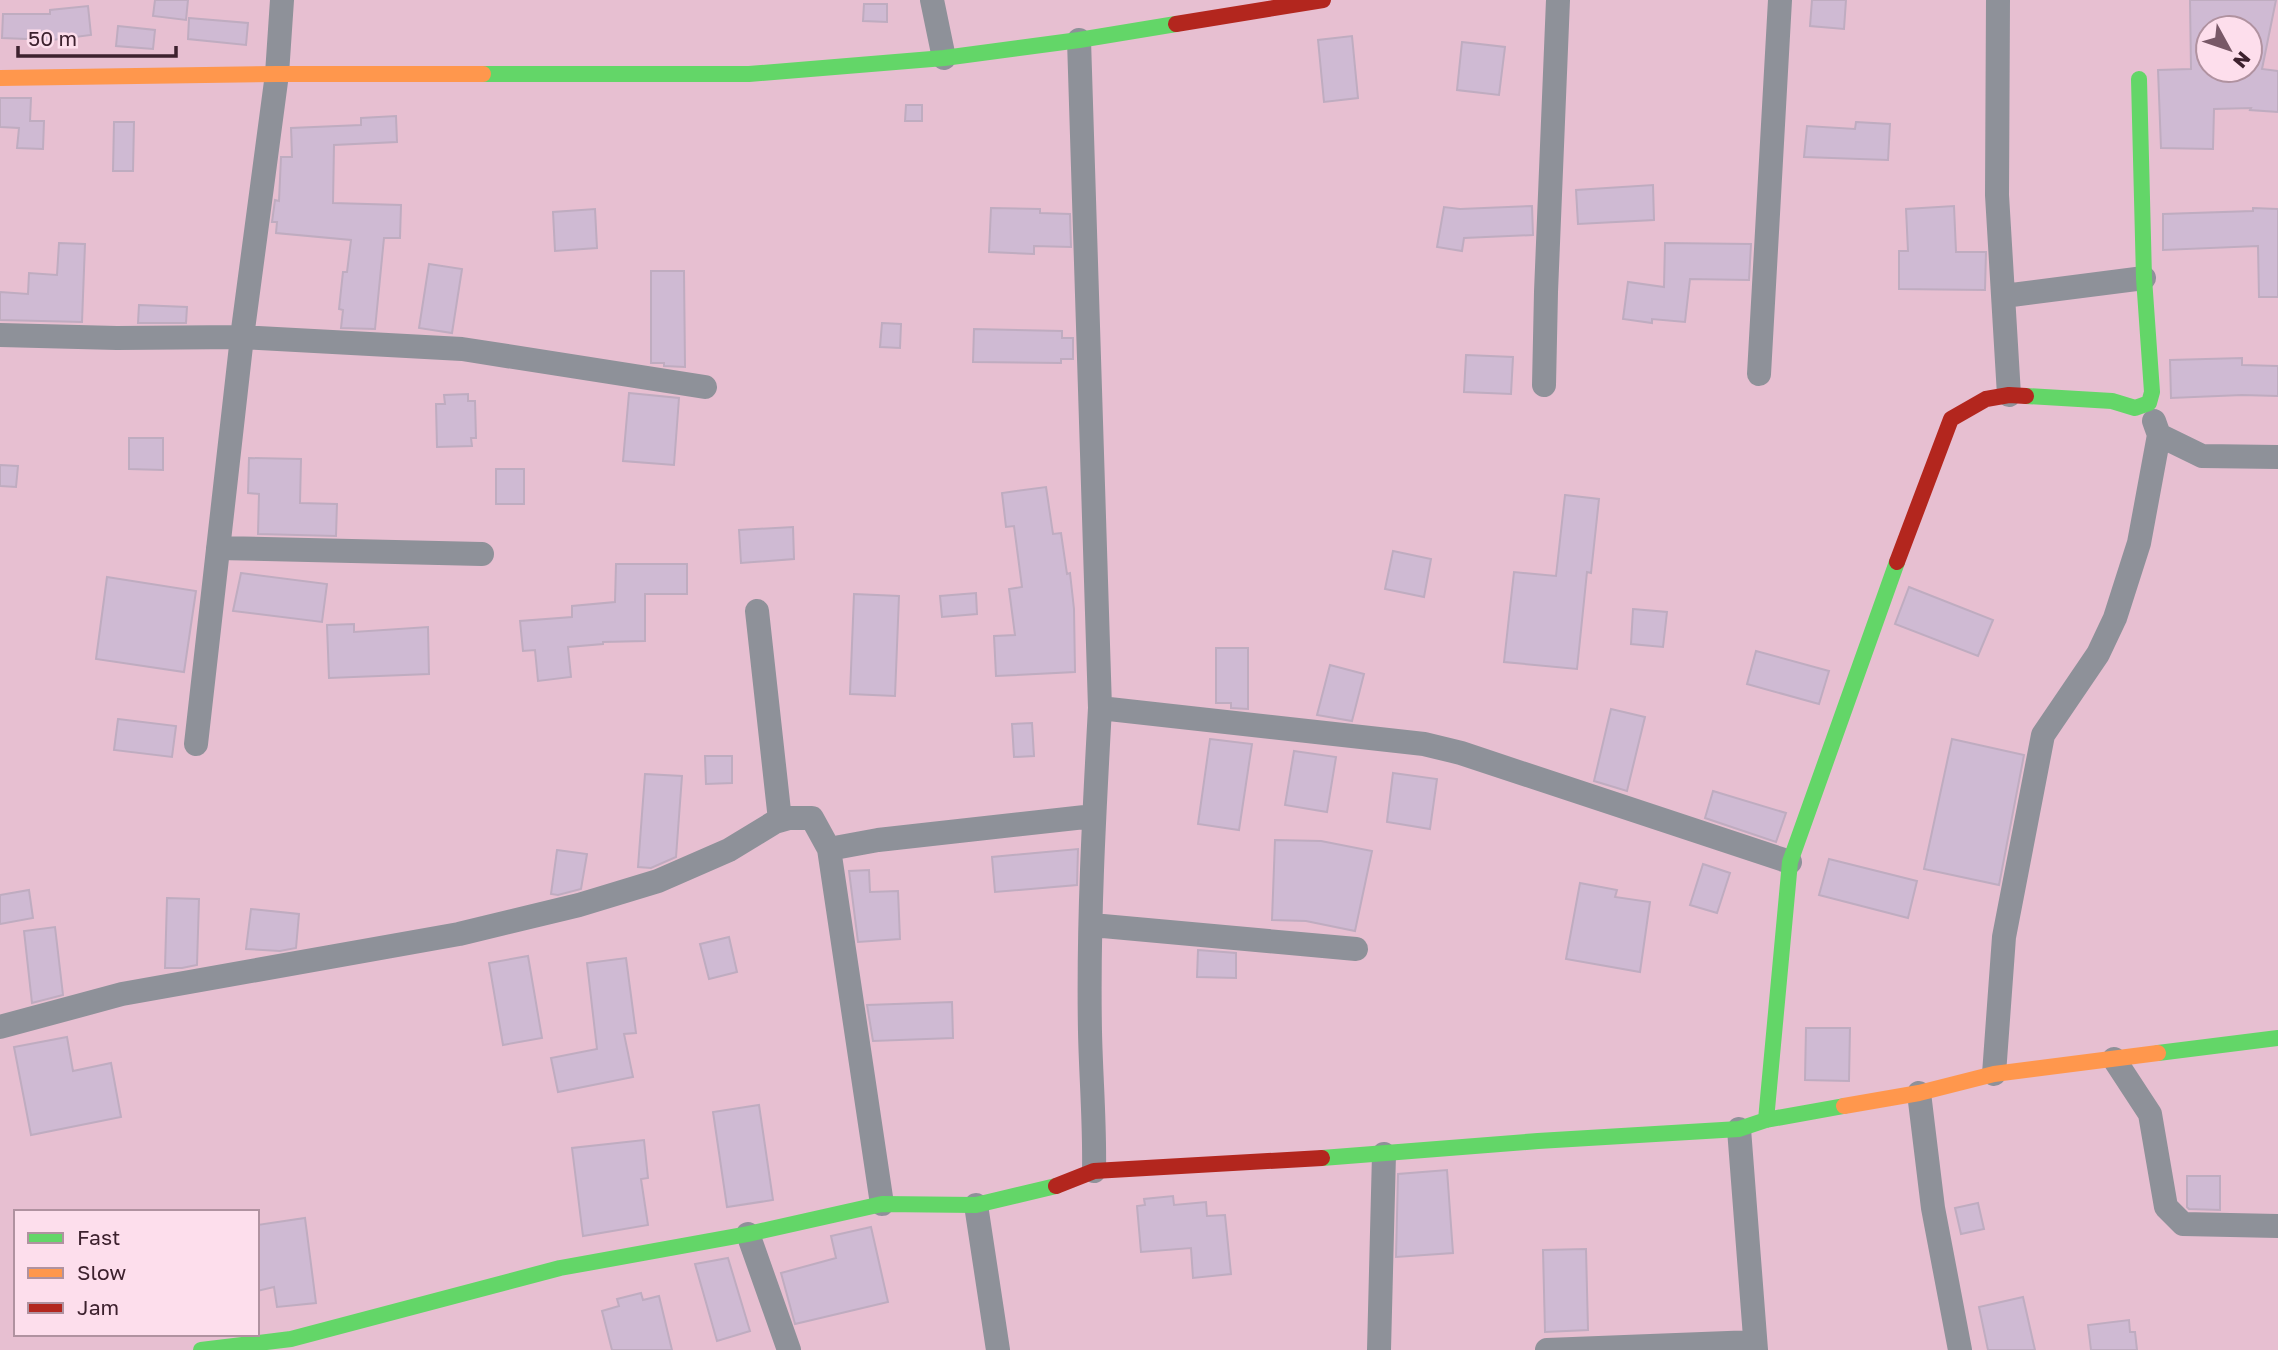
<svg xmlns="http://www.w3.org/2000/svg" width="2278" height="1350" font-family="'Golos Text',sans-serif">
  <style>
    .building { fill: #cfbad3; stroke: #bfacc0; stroke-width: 2; fill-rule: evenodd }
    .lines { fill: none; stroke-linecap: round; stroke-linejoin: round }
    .street { stroke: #8e9199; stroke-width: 24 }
    .fast { stroke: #63d668; stroke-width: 16 }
    .slow { stroke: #ff974d; stroke-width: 16 }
    .jam { stroke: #b3261e; stroke-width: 16 }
  </style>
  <rect width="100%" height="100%" fill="#e7bfd1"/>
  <path class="building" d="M155 0H188L186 20 153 16Z
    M1812 0H1846L1844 29 1810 26Z
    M2190 0H2276L2262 69 2278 71V112L2250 110 2251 108 2214 109 2213 149 2161 148 2158 70 2191 69ZM2208 28H2250V70H2208Z
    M864 4H887V22L863 21Z
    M88 6 91 35 52 40 2 38 3 14H50V10Z
    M189 18 248 23 246 45 188 39Z
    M118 26 155 30 153 49 116 46Z
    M1352 36 1358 98 1324 102 1318 40Z
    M1462 42 1505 47 1499 95 1457 90Z
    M0 98H31L30 121H44L43 149 17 148 19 128 0 127Z
    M906 105H922V121H905Z
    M396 116 397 142 334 145 333 203 401 205 400 238H384L375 329 341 328 343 310 339 309 343 272H347L351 240 276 233 277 222H272L275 200 279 201 281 157H292L291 128 361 125V118Z
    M114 122H134L133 171H113Z
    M1856 122 1890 124 1888 160 1804 157 1807 126 1855 129Z
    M1653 185 1654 220 1578 224 1576 190Z
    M1532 206 1533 235 1464 238 1462 251 1437 247 1444 207 1460 209Z
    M1954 206 1956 252H1986L1985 290 1899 289V251H1908L1906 209Z
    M991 208 1040 209V213L1070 214 1071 247 1034 246V254L989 252Z
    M2253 208 2278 209V297H2259L2258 246 2163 250V214L2253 211Z
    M595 209 597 248 555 251 553 212Z
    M59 243 85 244 82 322 0 320V292L28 294 29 273 57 275Z
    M1665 243 1751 244 1749 280 1690 279 1685 322 1652 319V323L1623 319 1628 282 1664 287Z
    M429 264 462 269 452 333 419 328Z
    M651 271H684L685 367 664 366V363H651Z
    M139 305 187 307 186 323H138Z
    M882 323 901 324 900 348 880 347Z
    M974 329 1062 331V338H1073V359H1061V363L973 362Z
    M1466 355 1513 357 1511 394 1464 392Z
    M2242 358V365L2278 366V396L2242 395 2171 398 2170 360Z
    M629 393 679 398 674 465 623 461Z
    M468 394V401H475L476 438H471L472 446 437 447 436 404H445L444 395Z
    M129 438H163V470L129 469Z
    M249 458 301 459 300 503 337 504 336 536 258 534 259 494 248 493Z
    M0 465 18 466 16 487 0 486Z
    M496 469H524V504H496Z
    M1046 487 1053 534 1061 533 1067 574 1070 573 1074 609 1075 672 996 676 994 636 1015 635 1009 589 1022 587 1014 526 1006 527 1002 493Z
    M1565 495 1599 499 1591 573 1587 572 1577 669 1504 662 1514 572 1556 576Z
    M793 527 794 559 741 563 739 530Z
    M1393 551 1431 559 1424 597 1385 589Z
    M616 564H687V594H645V641L603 642V644L568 647 571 677 538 681 535 650 523 651 520 621 572 617V606L615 602Z
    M241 573 327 584 322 622 233 611Z
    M107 577 196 591 184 672 96 659Z
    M1909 587 1993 620 1978 656 1895 624Z
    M976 593 977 614 942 617 940 596Z
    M854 594 899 596 895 696 850 694Z
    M1633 609 1667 612 1663 647 1631 644Z
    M354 624V632L428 627 429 674 329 678 327 625Z
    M1216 648H1248V709L1231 708V703H1216Z
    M1756 651 1829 671 1819 704 1747 684Z
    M1330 665 1364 674 1352 721 1317 715Z
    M1611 709 1645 717 1627 791 1594 781Z
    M118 719 176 726 172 757 114 750Z
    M1032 723 1034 756 1014 757 1012 724Z
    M1210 739 1252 744 1239 830 1198 824Z
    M1952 739 2024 755 1999 885 1924 869Z
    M1294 751 1336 757 1327 812 1285 805Z
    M705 756H732V783L706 784Z
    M1393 773 1437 779 1430 829 1387 822Z
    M645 774 682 776 676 857 651 868 638 867Z
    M1713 791 1786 813 1776 842 1705 818Z
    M1275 840 1321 841 1372 851 1355 931 1306 921 1272 920Z
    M1078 849 1077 885 995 892 992 857Z
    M557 850 587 854 581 889 558 895 551 894Z
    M1829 859 1917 881 1908 918 1819 895Z
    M1703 864 1730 873 1717 913 1690 905Z
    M869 870 870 892 898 891 900 939 858 942 849 871Z
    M1580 883 1617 890 1615 897 1650 902 1640 972 1566 959Z
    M29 890 33 918 0 924V895Z
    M167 898 199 899 197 965 182 968H165Z
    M251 909 299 914 296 948 280 951 246 949Z
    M55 927 63 995 32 1003 24 931Z
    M729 937 737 972 709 979 700 944Z
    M1198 950 1236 953V978L1197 977Z
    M528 956 542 1038 503 1045 489 963Z
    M626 958 636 1033 624 1034 633 1077 558 1092 551 1058 597 1049 587 963Z
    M952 1002 953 1038 873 1041 867 1005Z
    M1806 1028H1850L1849 1081 1805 1080Z
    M67 1037 73 1071 111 1063 121 1117 31 1135 14 1047Z
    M759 1105 773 1200 727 1207 713 1112Z
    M644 1140 648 1178 641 1179 648 1225 583 1236 572 1148Z
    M1447 1170 1453 1253 1396 1257 1398 1174Z
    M2187 1176H2220V1210L2189 1209 2187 1207Z
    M1173 1196 1174 1205 1206 1202 1207 1216 1225 1215 1231 1274 1193 1278 1191 1248 1141 1252 1137 1206 1145 1205 1144 1199Z
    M1978 1203 1984 1229 1961 1234 1955 1208Z
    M305 1218 316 1303 277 1307 274 1287 257 1291V1225Z
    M871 1227 888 1302 795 1324 781 1273 836 1258 831 1236Z
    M1586 1249 1588 1330 1545 1332 1543 1250Z
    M728 1258 750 1331 717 1341 695 1264Z
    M641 1293 643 1300 659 1296 672 1350H612L602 1311 619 1306 617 1299Z
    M2023 1297 2035 1350H1988L1979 1307Z
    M2129 1320 2130 1332H2135L2137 1350H2091L2088 1325Z"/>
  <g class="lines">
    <path class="street" d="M932 0 944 58
      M1998 0 1997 195 2009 395
      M1079 40 1100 708C1094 816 1088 924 1090 1032 1091 1079 1095 1124 1094 1171
      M2004 296 2144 278
      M0 335 117 338 242 337 462 349 705 387
      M1759 374 1780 0
      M1544 385 1546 292 1558 0
      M2154 421 2159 435 2202 456 2278 457
      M218 548 482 554
      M757 611 780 820
      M1100 708 1424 744 1461 753 1790 862
      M196 744 242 337 277 74 282 0
      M829 849 882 1204
      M1092 925 1356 949
      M0 1027 122 994 459 934 579 905 658 881 729 850 775 822 789 818H812L829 849 878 840 1094 816
      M2114 1059 2150 1114 2166 1207 2183 1224 2278 1226
      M1994 1074 2004 937 2043 735 2098 654 2115 618 2139 543 2159 435
      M1919 1093 1933 1208 1960 1350
      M1739 1129 1756 1350
      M976 1205 998 1350
      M748 1234 789 1350
      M1379 1350 1384 1154
      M1547 1350 1754 1342"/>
    <path class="fast" d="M483 74H749L944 58 1079 40 1176 24
      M2026 396 2112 401 2135 408 2149 403 2152 392 2144 278 2139 79
      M2158 1053 2278 1038
      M1766 1120 1790 862 1897 562
      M1322 1158 1538 1141 1739 1129 1766 1120 1844 1106
      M201 1350 291 1339 560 1268 748 1234 882 1204 976 1205 1056 1186"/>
    <path class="slow" d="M0 78 277 74H483
      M1844 1106 1919 1093 1994 1074 2158 1053"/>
    <path class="jam" d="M1176 24 1323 0
      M1897 562 1951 419 1986 399 2009 395 2026 396
      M1056 1186 1094 1171 1322 1158"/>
  </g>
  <rect x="14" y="1210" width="245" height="126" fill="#fddeec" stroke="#b092a0" stroke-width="2"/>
  <rect x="28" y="1233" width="35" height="10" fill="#63d668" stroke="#b092a0" stroke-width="2"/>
  <text x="77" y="1245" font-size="21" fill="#3d212e">Fast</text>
  <rect x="28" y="1268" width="35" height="10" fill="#ff974d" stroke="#b092a0" stroke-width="2"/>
  <text x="77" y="1280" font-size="21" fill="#3d212e">Slow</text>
  <rect x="28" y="1303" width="35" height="10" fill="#b3261e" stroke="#b092a0" stroke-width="2"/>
  <text x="77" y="1315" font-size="21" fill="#3d212e">Jam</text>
  <g transform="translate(2229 49) rotate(130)"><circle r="33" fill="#fddeec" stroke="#b092a0" stroke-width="2"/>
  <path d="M0-5L12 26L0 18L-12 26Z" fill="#785867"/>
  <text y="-10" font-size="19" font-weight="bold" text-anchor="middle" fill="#3d212e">N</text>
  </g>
  <path d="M18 46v10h158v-10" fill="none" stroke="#3d212e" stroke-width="3.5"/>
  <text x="28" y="46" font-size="21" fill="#3d212e" stroke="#fddeec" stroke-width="5" paint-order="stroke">50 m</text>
</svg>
